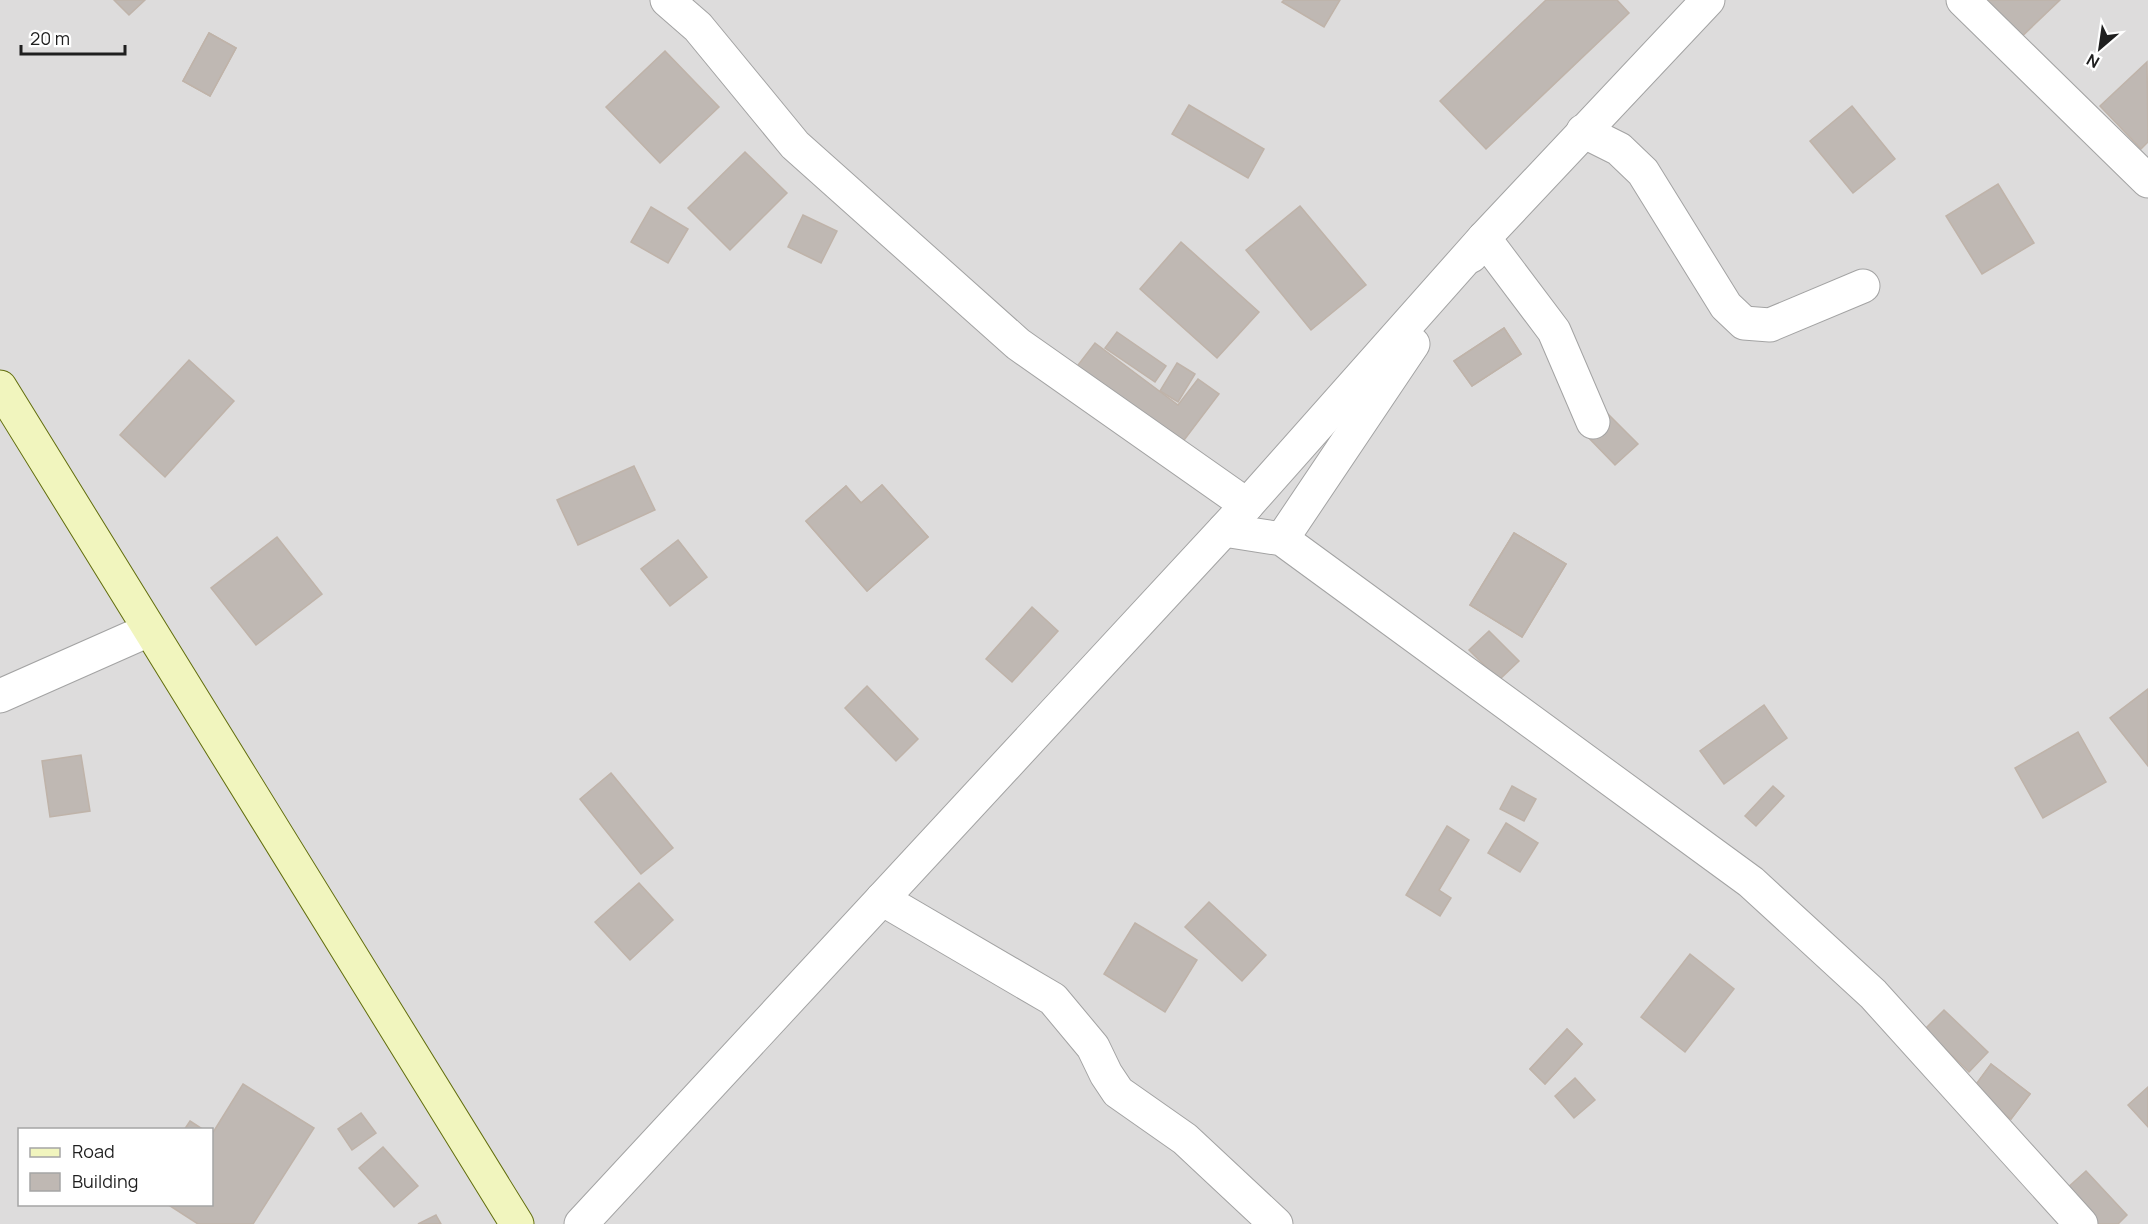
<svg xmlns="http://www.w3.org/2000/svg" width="2148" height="1224" font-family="Manrope,sans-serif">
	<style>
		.residential { fill: #dddcdc; fill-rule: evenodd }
		.building { fill: #bfb8b3; stroke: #bfb3a9; stroke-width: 1.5 }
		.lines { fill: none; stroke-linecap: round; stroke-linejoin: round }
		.street-casing { stroke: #a3a3a3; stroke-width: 35 }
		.secondary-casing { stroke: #626e0d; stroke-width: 35 }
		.street { stroke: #fff; stroke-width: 33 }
		.secondary { stroke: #f1f5be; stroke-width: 33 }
	</style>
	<rect width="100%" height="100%" fill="#efece6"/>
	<path class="residential" d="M0 0H2148V1224H0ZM20 1130H212V1204H20Z"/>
	<g class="building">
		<polygon points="114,0 145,0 129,15"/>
		<polygon points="1284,0 1340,0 1324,27 1282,2"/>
		<polygon points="1546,0 1617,0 1629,13 1486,149 1440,101"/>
		<polygon points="1970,0 2060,0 2014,44"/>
		<polygon points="209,33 236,48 210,96 183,81"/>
		<polygon points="209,33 236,48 210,96 183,81"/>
		<polygon points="665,51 719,107 660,163 606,107"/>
		<polygon points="2147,62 2148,142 2141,149 2100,106"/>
		<polygon points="1189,105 1264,149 1248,178 1172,134"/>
		<polygon points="1852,106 1895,159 1853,193 1810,141"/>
		<polygon points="745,152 787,193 730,250 688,208"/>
		<polygon points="1998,184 2034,243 1982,274 1946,216"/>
		<polygon points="1300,206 1366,285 1311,330 1246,250"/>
		<polygon points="651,207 688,229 668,263 631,242"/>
		<polygon points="803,215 837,231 821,263 788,247"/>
		<polygon points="1181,242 1259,312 1217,358 1140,289"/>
		<polygon points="1504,328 1521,354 1472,386 1454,361"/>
		<polygon points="1504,328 1521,354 1472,386 1454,361"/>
		<polygon points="1117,332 1166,366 1155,382 1105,348"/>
		<polygon points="1095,343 1178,405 1198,379 1219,394 1172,456 1068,378"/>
		<polygon points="189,360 234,401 165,477 120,435"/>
		<polygon points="1177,363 1195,374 1178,402 1160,391"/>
		<polygon points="1605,411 1638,444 1615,465 1583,432"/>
		<polygon points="634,466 655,510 578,545 557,500"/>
		<polygon points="882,485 928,537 867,591 806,521 846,486 861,503"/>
		<polygon points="882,485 928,537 867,591 806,521 846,486 861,503"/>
		<polygon points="1514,533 1566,564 1522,637 1470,605"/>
		<polygon points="1514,533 1566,564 1522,637 1470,605"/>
		<polygon points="277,537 322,594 256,645 211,588"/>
		<polygon points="678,540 707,577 670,606 641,569"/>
		<polygon points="1032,607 1058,631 1012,682 986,659"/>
		<polygon points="1489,631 1519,661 1499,680 1469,650"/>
		<polygon points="867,686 918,739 896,761 845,708"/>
		<polygon points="2148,689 2148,766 2110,718"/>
		<polygon points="1764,705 1787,738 1724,784 1700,751"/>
		<polygon points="2078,732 2106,782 2043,818 2015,768"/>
		<polygon points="81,755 90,811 50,817 42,761"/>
		<polygon points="611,773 673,848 641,874 580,799"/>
		<polygon points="1512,786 1536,799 1524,821 1500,809"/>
		<polygon points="1773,786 1784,796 1756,826 1745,816"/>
		<polygon points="1506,823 1538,843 1520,872 1488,853"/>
		<polygon points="1447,826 1469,840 1439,890 1451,898 1440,916 1406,895"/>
		<polygon points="639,883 673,920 630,960 595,922"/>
		<polygon points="1209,902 1266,955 1242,981 1185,927"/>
		<polygon points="1135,923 1197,960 1165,1012 1104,974"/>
		<polygon points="1690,954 1734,989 1685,1052 1641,1017"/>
		<polygon points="1944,1010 1988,1052 1969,1072 1925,1029"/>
		<polygon points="1567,1029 1582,1044 1545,1084 1530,1069"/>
		<polygon points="1567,1029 1582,1044 1545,1084 1530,1069"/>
		<polygon points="1991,1064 2030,1094 2011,1119 1972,1090"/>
		<polygon points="1991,1064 2030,1094 2011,1119 1972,1090"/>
		<polygon points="1575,1078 1595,1100 1574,1118 1555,1096"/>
		<polygon points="243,1084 314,1128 253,1224 198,1224 167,1204 212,1204 212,1134"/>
		<polygon points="2148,1087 2148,1127 2128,1105"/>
		<polygon points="361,1113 376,1133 352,1150 338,1129"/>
		<polygon points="190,1121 204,1130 184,1130"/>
		<polygon points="383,1147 418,1186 394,1207 359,1168"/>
		<polygon points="2086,1171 2127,1215 2118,1224 2098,1224 2065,1190"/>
		<polygon points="436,1215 441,1224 418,1224"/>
	</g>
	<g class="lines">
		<g class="street-casing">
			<g id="street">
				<polyline points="667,0 698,27 795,145 1018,344 1247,505"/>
				<polyline points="1963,0 2148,181"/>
				<polyline points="1583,131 1619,149 1643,172 1726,306 1744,323 1770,325 1863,286"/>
				<polyline points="1471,256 1484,238 1554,331 1593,422"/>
				<polyline points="1224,530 1282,539 1751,882 1873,994 2081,1224"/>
				<polyline points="1282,539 1413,344"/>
				<polyline points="0,696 149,630"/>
				<polyline points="882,899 1053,999 1093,1047 1106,1074 1118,1092 1185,1139 1276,1224"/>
				<polyline points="581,1224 1247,505 1484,238 1708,0"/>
			</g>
		</g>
		<g class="secondary-casing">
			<polyline id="secondary" points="0,387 517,1224"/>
		</g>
		<use href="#street" class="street"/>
		<use href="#secondary" class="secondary"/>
	</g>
	<rect x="18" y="1128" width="195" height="78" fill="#ffffff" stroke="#a5a5a5" stroke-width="1.5"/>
	<rect x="30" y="1148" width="30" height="9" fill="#f1f5be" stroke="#a5a5a5" stroke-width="1.5"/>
	<text x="72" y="1158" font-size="18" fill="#1f1f1f">Road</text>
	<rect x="30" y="1173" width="30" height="18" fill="#bfb8b3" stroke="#a5a5a5" stroke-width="1.5"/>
	<text x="72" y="1188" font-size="18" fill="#1f1f1f">Building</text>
	<g transform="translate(2100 48) rotate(209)" stroke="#ffffff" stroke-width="4.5" paint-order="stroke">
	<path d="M0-4.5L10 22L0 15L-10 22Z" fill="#1f1f1f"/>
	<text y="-9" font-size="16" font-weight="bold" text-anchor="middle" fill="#1f1f1f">N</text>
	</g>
	<path d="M21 45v9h104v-9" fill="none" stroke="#1f1f1f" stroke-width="3"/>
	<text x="30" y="45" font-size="18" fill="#1f1f1f" stroke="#ffffff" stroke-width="4.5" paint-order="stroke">20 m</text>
</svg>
